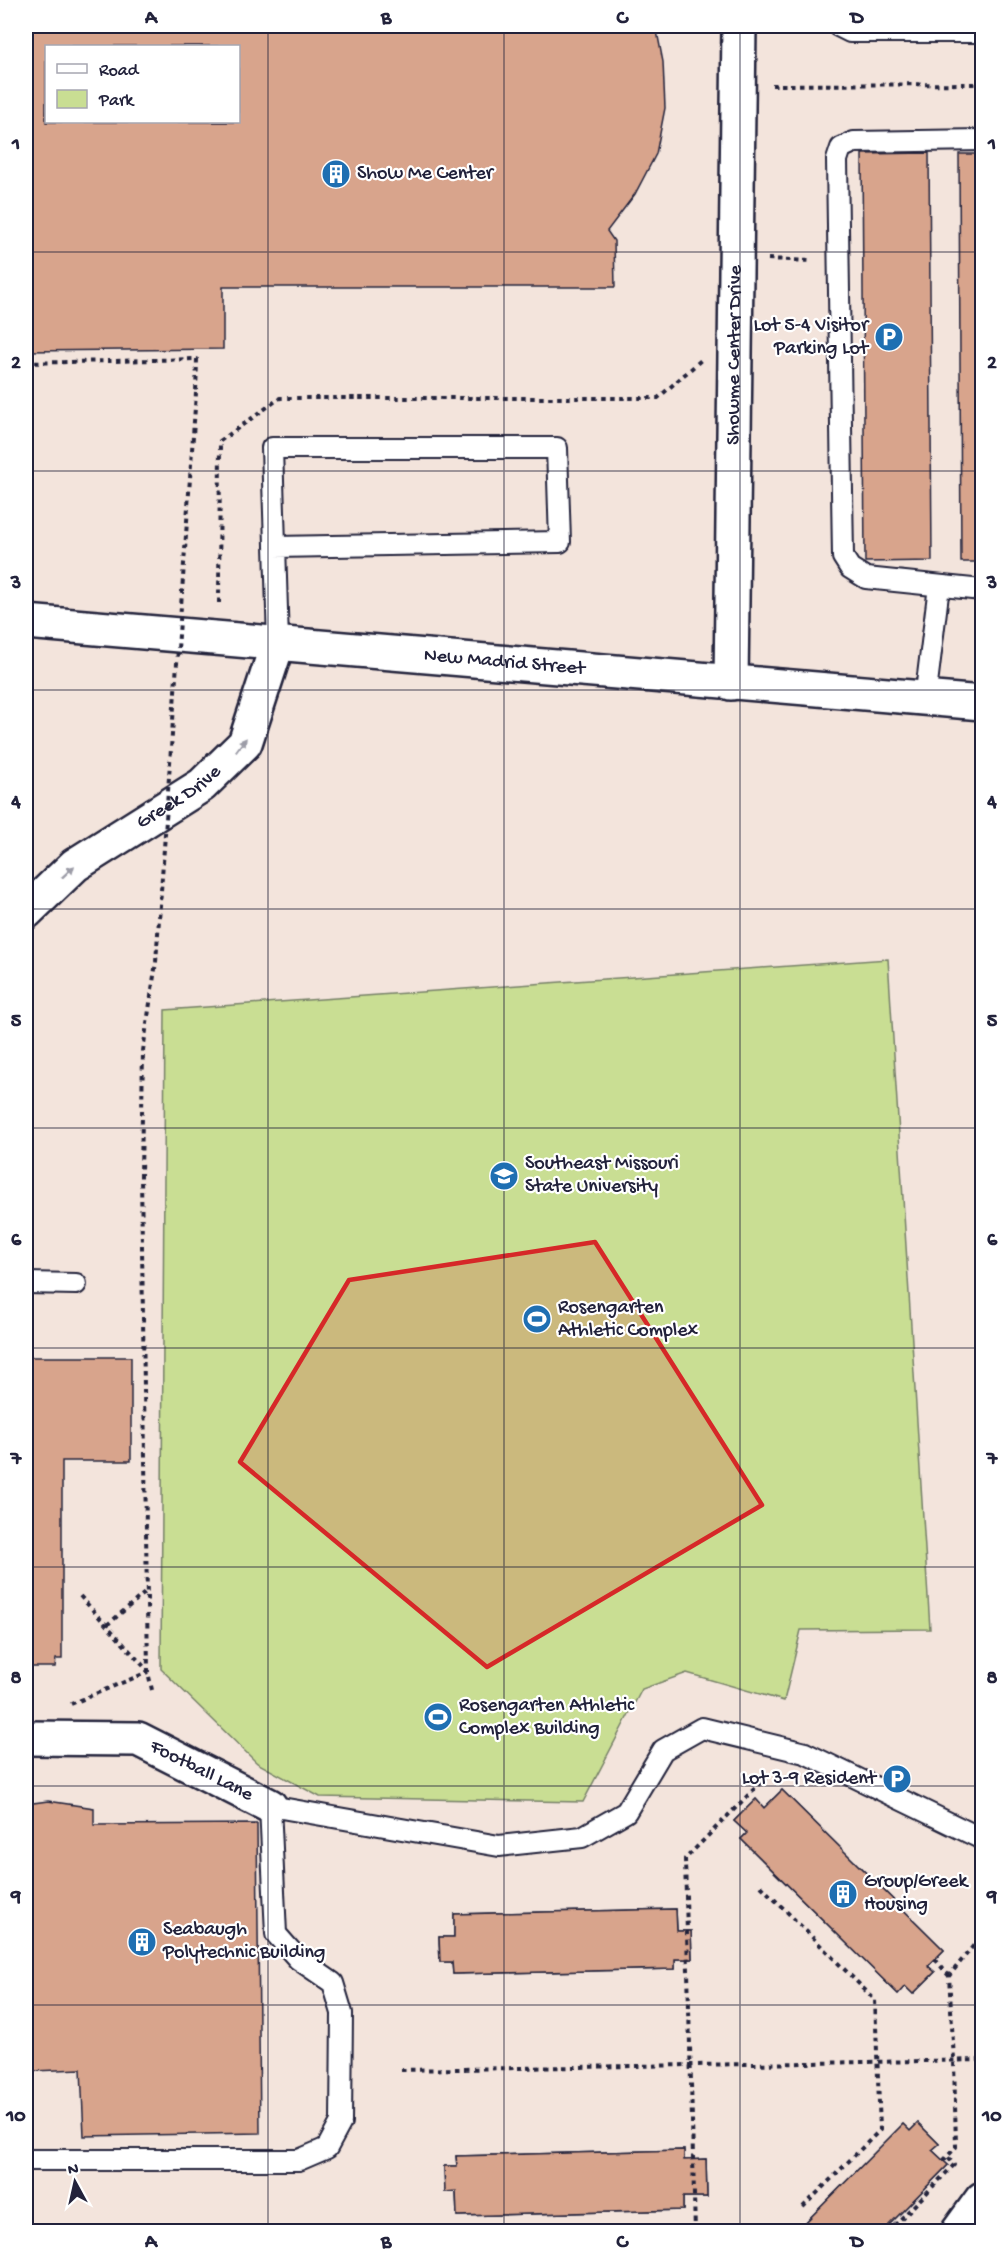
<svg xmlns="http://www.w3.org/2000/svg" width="1008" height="2257" font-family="'Gochi Hand',sans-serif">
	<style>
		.built { fill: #f3e4dc; fill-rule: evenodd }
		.green { fill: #c9de93; stroke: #768067; stroke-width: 1.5 }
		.building { fill: #d8a48c; stroke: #22223b; stroke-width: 1.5; fill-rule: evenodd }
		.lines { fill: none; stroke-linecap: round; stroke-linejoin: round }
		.service-casing { stroke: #22223b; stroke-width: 24 }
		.minor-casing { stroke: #22223b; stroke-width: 38 }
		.tertiary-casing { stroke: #22223b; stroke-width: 38 }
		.path { stroke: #22223b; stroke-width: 4; stroke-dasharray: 4.5 4.5; stroke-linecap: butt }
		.service { stroke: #fff; stroke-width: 20 }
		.minor { stroke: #fff; stroke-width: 33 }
		.tertiary { stroke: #fff; stroke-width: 33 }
		.path-bridge { stroke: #22223b; stroke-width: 4; stroke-dasharray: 4.5 4.5; stroke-linecap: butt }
		.oneway { fill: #9c9ca7 }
		.marked { fill: #d62828; fill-opacity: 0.2; stroke: #d62828; stroke-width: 4.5; stroke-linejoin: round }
		.grid { fill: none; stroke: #22223b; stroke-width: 1.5; stroke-opacity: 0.55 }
		.labels { text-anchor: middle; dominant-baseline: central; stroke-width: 4.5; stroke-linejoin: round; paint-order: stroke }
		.poi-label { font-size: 20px; fill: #22223b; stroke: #fff; text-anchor: start }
		.street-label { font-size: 20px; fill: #22223b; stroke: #fff }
		.neatline { fill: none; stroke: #22223b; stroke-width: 2 }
		.grid-label { font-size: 20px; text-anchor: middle; font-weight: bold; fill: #22223b }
	</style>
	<rect width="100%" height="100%" fill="#fff"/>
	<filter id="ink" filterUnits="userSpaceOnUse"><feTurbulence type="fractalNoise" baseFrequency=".0167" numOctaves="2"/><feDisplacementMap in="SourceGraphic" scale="12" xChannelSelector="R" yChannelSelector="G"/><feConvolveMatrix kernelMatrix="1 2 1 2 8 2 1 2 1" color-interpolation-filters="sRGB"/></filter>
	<g filter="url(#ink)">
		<path class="built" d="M26 26H982V2231H26ZM46 46H238V122H46Z"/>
		<polygon class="green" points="888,959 930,1629 801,1630 784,1701 687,1673 642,1689 583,1802 320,1797 257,1763 161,1669 165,1010"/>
		<g class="building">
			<path d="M26 26H656L663 62 665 108 656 154 635 194 607 231 614 241 615 287H223V349L26 351ZM46 46H238V122H46Z"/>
			<polygon points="929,153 932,561 865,562 862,154"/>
			<polygon points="959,154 982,154 982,562 961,562"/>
			<polygon points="26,1357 131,1357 131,1461 62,1461 62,1659 56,1659 55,1667 26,1667"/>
			<polygon points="782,1790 944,1950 928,1966 935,1972 913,1994 905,1986 898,1994 741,1839 747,1833 734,1821 756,1799 764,1808"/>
			<polygon points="782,1790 944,1950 928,1966 935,1972 913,1994 905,1986 898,1994 741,1839 747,1833 734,1821 756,1799 764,1808"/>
			<polygon points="48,1801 94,1808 94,1825 257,1824 260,2133 84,2136 81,2069 33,2071 32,2059 26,2059 26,1804"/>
			<polygon points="676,1909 677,1931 691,1931 692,1959 675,1959 675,1969 453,1974 452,1962 440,1962 439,1937 454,1937 454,1914"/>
			<polygon points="676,1909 677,1931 691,1931 692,1959 675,1959 675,1969 453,1974 452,1962 440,1962 439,1937 454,1937 454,1914"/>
			<polygon points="918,2123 939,2144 932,2150 948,2165 882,2232 796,2232 903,2124 910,2131"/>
			<polygon points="918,2123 939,2144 932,2150 948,2165 882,2232 796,2232 903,2124 910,2131"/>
			<polygon points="684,2150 684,2160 706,2159 707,2197 683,2197 683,2210 457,2216 456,2191 445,2192 444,2166 457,2166 456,2156"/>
			<polygon points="684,2150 684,2160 706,2159 707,2197 683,2197 683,2210 457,2216 456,2191 445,2192 444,2166 457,2166 456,2156"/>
		</g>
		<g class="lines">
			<g class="service-casing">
				<g id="service">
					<polyline points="838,26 850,32 982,32"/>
					<polyline points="982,140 854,142 841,148 837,160 843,557 850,568 866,578 982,590"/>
					<polyline points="275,547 560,542 557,448 272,448 278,642"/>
					<polyline points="925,700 939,586"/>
					<polyline points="26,1283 76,1284"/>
					<polyline points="26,2160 299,2160 327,2148 341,2122 342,2013 333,1983 298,1959 276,1934 270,1806 499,1846 582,1837 626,1812 663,1750 702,1728 805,1753 982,1839"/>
				</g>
			</g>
			<g class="minor-casing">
				<g id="minor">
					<path id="s1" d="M731 683 739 26"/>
					<path id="s2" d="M26 912 75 865 202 785 245 743 278 642"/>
					<path id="s3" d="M26 1738 138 1739 270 1806"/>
					<polyline points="958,2232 982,2199"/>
				</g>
			</g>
			<g class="tertiary-casing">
				<g id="tertiary">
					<path id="s4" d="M26 622 982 703"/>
				</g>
			</g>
			<g class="path">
				<polyline points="772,85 982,84"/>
				<polyline points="768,259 812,261"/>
				<polyline points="26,363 197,359 196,393"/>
				<polyline points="219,603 220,441 280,398 658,398 701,360"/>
				<polyline points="80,1596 148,1671"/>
				<polyline points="107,1625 147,1591"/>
				<polyline points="152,1690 148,1672 141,1176 143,1051 156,962"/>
				<polyline points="71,1704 148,1672"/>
				<polyline points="761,1886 875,2000 880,2130 803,2207"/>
				<polyline points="935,1959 949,1976"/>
				<polyline points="401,2070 982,2060"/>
				<polyline points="943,2161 956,2147 954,2060 949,1976 982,1935"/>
				<polyline points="695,2232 685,1859 770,1773"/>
				<polyline points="888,2232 954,2165 947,2156"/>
			</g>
			<use href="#service" class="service"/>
			<use href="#minor" class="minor"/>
			<use href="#tertiary" class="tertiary"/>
			<polyline class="path-bridge" points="156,962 196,393"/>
		</g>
		<defs><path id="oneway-solid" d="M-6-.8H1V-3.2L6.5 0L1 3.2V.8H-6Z" transform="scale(1.5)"/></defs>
		<g class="oneway">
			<use href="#oneway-solid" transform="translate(241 745) rotate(-53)"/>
			<use href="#oneway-solid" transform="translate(68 872) rotate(-43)"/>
		</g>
	</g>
	<path class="marked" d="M595 1242 762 1505 487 1667 240 1462 349 1280Z"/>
	<path class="grid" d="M268 26V2232M504 26V2232M740 26V2232M26 252H982M26 471H982M26 690H982M26 909H982M26 1128H982M26 1348H982M26 1567H982M26 1786H982M26 2005H982"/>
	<defs>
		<g id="building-disc" transform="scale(1.5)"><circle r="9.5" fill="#1f6fb2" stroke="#fff"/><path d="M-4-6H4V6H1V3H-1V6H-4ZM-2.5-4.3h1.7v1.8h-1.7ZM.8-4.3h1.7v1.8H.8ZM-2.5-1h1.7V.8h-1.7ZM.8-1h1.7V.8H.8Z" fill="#fff"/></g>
		<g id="parking-disc" transform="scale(1.5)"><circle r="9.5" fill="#1f6fb2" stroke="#fff"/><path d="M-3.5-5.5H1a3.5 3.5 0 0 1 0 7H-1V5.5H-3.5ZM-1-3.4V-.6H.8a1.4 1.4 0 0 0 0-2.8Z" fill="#fff"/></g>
		<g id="university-disc" transform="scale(1.5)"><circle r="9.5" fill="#1f6fb2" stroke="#fff"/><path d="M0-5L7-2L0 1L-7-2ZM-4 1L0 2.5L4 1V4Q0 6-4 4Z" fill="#fff"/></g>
		<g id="stadium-disc" transform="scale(1.5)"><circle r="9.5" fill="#1f6fb2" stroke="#fff"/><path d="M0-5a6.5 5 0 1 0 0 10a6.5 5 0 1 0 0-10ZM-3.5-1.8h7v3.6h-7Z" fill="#fff"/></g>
	</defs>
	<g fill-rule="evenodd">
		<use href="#building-disc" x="336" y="174"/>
		<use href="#parking-disc" x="889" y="337"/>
		<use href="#university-disc" x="504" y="1176"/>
		<use href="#stadium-disc" x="537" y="1319"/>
		<use href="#stadium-disc" x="438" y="1717"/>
		<use href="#parking-disc" x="897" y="1779"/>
		<use href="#building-disc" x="843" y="1894"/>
		<use href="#building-disc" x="142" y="1942"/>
	</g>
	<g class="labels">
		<g class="poi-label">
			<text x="357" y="174">Show Me Center</text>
			<text x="868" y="326" text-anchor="end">Lot 5-4 Visitor<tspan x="868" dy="23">Parking Lot</tspan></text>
			<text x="525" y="1164">Southeast Missouri<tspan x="525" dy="23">State University</tspan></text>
			<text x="558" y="1308">Rosengarten<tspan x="558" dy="23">Athletic Complex</tspan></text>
			<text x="459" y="1706">Rosengarten Athletic<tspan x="459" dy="23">Complex Building</tspan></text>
			<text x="876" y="1779" text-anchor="end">Lot 3-9 Resident</text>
			<text x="864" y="1882">Group/Greek<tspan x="864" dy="23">Housing</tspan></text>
			<text x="163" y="1930">Seabaugh<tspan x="163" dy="23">Polytechnic Building</tspan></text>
		</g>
		<g class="street-label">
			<text stroke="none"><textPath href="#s1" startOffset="328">Showme Center Drive</textPath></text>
			<text stroke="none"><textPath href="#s4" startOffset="480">New Madrid Street</textPath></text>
			<text stroke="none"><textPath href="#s2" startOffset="192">Greek Drive</textPath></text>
			<text stroke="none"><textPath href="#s3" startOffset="183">Football Lane</textPath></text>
		</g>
	</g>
	<rect width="1008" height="2257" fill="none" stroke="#fff" stroke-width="66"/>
	<rect x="45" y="45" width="195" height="78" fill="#ffffff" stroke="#a7a7b1" stroke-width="1.5"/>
	<rect x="57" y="64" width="30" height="9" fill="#ffffff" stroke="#a7a7b1" stroke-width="1.5"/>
	<text x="99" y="75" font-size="18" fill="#22223b">Road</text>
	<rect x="57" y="90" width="30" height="18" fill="#c9de93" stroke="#a7a7b1" stroke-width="1.5"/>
	<text x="99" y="105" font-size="18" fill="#22223b">Park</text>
	<g transform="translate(75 2182) rotate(352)" stroke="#ffffff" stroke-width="4.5" paint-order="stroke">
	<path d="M0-4.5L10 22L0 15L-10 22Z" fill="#22223b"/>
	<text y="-9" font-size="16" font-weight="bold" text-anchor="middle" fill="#22223b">N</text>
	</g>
	<rect x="33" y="33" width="942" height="2191" class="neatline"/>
	<g class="grid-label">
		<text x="151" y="23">A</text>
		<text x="386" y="23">B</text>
		<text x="622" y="23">C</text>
		<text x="857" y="23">D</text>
		<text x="16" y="149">1</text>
		<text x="992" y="149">1</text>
		<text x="16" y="368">2</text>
		<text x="992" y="368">2</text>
		<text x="16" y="588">3</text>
		<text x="992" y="588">3</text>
		<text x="16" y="807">4</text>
		<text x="992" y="807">4</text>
		<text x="16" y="1026">5</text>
		<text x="992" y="1026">5</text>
		<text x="16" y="1245">6</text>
		<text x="992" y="1245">6</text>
		<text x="16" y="1464">7</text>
		<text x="992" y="1464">7</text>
		<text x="16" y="1683">8</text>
		<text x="992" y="1683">8</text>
		<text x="16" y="1902">9</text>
		<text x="992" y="1902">9</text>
		<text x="16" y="2121">10</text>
		<text x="992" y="2121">10</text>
		<text x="151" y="2247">A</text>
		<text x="386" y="2247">B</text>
		<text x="622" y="2247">C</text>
		<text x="857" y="2247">D</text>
	</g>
</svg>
